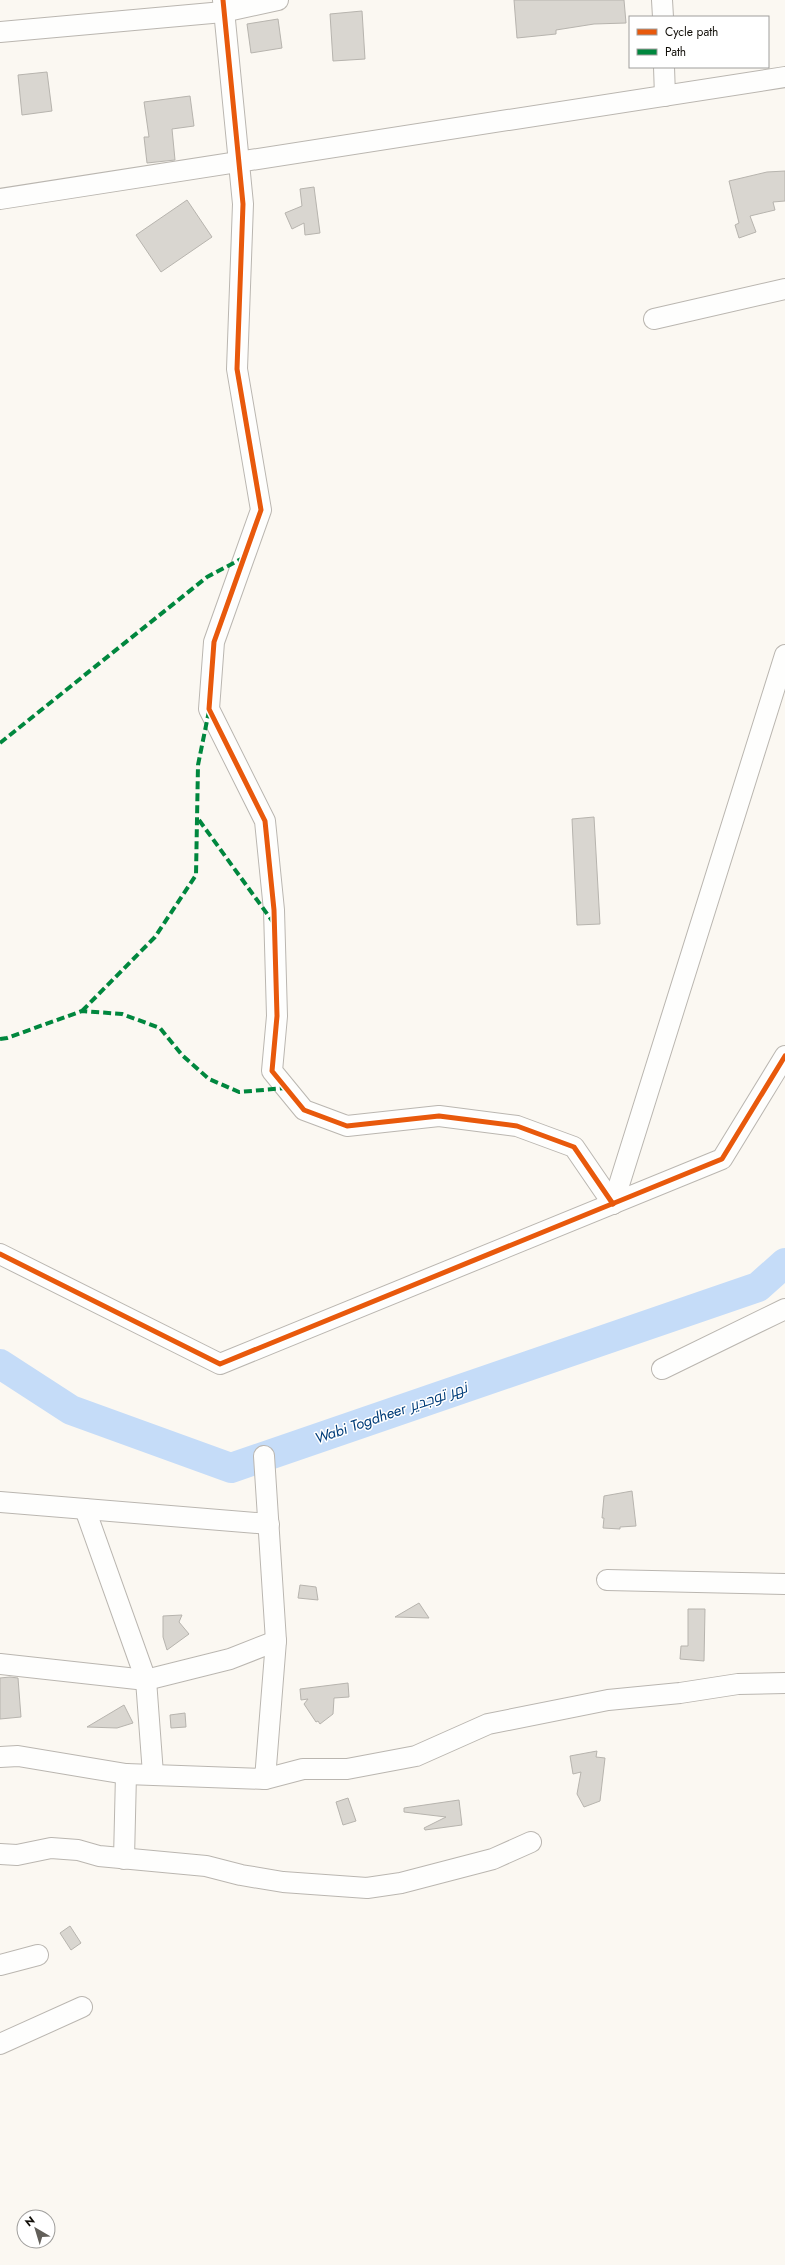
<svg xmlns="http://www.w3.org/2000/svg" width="785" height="2265" font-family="Jost,Cairo,sans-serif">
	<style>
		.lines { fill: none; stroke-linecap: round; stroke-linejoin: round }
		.river { stroke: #c5dcf8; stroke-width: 30 }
		.building { fill: #d9d6d0; stroke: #b7b4ae }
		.minor-casing { stroke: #bab6b0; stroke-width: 22 }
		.minor { stroke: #fefefd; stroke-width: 20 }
		.quiet { stroke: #00873e; stroke-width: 4; stroke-dasharray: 8 4; stroke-linecap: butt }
		.cycleway-casing { stroke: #fff; stroke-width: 8 }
		.cycleway { stroke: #e8590c; stroke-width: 5 }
		.labels { text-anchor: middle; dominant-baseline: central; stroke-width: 3; stroke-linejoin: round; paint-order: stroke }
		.water-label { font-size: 15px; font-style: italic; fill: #003d79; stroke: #fff }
	</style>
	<rect width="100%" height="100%" fill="#fbf8f2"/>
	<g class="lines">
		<polyline class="river" points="0,1364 71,1410 231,1468 758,1287 785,1263"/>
	</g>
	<g class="building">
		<polygon points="514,0 624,0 626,23 594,24 556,30 556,34 517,38"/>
		<polygon points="362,11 365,59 333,61 330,14"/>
		<polygon points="278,19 282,48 251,53 247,24"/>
		<polygon points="47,72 52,111 22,115 18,75"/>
		<polygon points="190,96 194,126 172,129 175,160 147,163 144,137 149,137 144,102"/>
		<polygon points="785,171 785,201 773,202 775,210 750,216 756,232 739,238 735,225 739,223 729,181 767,172"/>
		<polygon points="314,187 320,233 305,235 304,223 292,229 285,213 302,206 300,189"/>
		<polygon points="187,200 212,237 161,272 136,235"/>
		<polygon points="594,817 600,924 577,925 572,819"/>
		<polygon points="632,1491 636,1526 620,1527 620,1529 603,1528 604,1518 602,1518 604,1496"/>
		<polygon points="300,1585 316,1587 318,1600 298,1598"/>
		<polygon points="419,1603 429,1618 395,1617"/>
		<polygon points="688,1609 705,1609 704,1661 680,1659 681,1646 688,1646"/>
		<polygon points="182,1615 179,1622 189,1634 167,1650 163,1637 163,1616"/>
		<polygon points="10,1677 18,1678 21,1717 0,1719 0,1678"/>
		<polygon points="348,1683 349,1697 334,1698 333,1714 320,1724 318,1721 316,1722 304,1704 308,1699 301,1700 300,1689"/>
		<polygon points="124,1705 133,1723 117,1728 87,1727"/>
		<polygon points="185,1713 186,1727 171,1728 170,1715"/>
		<polygon points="597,1751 596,1757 605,1758 600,1801 584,1807 577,1794 581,1772 573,1774 570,1756"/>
		<polygon points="348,1798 356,1821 343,1825 336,1802"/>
		<polygon points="459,1800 462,1825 425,1830 424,1828 446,1817 404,1812 404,1808"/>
		<polygon points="70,1926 81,1943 71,1950 60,1933"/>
	</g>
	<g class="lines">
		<g class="minor-casing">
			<g id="minor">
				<polyline points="223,0 243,204 237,369 261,510 214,642 209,709 265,821 274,910 277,1016 272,1071 304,1110 347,1126 439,1116 517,1126 574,1147 613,1204"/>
				<polyline points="662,0 663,17"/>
				<polyline points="0,32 223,12 278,0"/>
				<polyline points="664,67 665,96"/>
				<polyline points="0,199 785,77"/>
				<polyline points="654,319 785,289"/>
				<polyline points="613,1204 785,655"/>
				<polyline points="0,1254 220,1364 722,1159 785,1056"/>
				<polyline points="662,1369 785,1309"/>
				<polyline points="264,1456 276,1641 265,1779"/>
				<polyline points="0,1502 269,1524"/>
				<polyline points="85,1509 146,1680 153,1774"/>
				<polyline points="607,1580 785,1584"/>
				<polyline points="0,1664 146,1680 230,1659 276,1641"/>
				<polyline points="0,1757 18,1756 126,1774 265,1779 303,1769 347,1769 416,1756 488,1724 608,1700 680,1693 738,1684 785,1683"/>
				<polyline points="0,1854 17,1855 51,1848 78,1850 99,1856 206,1866 241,1875 283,1882 367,1888 401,1883 493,1859 531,1842"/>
				<polyline points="124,1859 126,1774"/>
				<polyline points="0,1965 38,1955"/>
				<polyline points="0,2044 82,2007"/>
			</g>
		</g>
		<use href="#minor" class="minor"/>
		<g class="quiet">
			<polyline points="0,743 207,577 243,558"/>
			<polyline points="199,820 273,922"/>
			<polyline points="82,1011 155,937 196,875 198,765 209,711"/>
			<polyline points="0,1039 7,1038 82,1011 122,1014 160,1028 182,1055 209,1079 239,1092 286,1088"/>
		</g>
		<g class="cycleway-casing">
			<g id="cycleway">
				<polyline points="223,0 243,204 237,369 261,510 214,642 209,709 265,821 274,910 277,1016 272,1071 304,1110 347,1126 439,1116 517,1126 574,1147 613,1204"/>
				<polyline points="0,1254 220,1364 722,1159 785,1056"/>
			</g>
		</g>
		<use href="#cycleway" class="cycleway"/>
	</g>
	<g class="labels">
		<g class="water-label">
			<text transform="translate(391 1413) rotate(-19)">Wabi Togdheer نهر توجدير</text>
		</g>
	</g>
	<rect x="629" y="16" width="140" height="52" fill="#ffffff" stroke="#9f9e9c"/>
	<rect x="637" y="29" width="20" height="6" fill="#e8590c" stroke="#9f9e9c"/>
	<text x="665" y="36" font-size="12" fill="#100d07">Cycle path</text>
	<rect x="637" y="49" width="20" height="6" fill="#00873e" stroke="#9f9e9c"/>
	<text x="665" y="56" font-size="12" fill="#100d07">Path</text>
	<g transform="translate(36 2229) rotate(322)"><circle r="19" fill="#ffffff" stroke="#9f9e9c"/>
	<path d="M0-3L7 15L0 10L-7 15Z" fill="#625f59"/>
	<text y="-6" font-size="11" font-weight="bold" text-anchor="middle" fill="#100d07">N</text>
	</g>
</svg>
